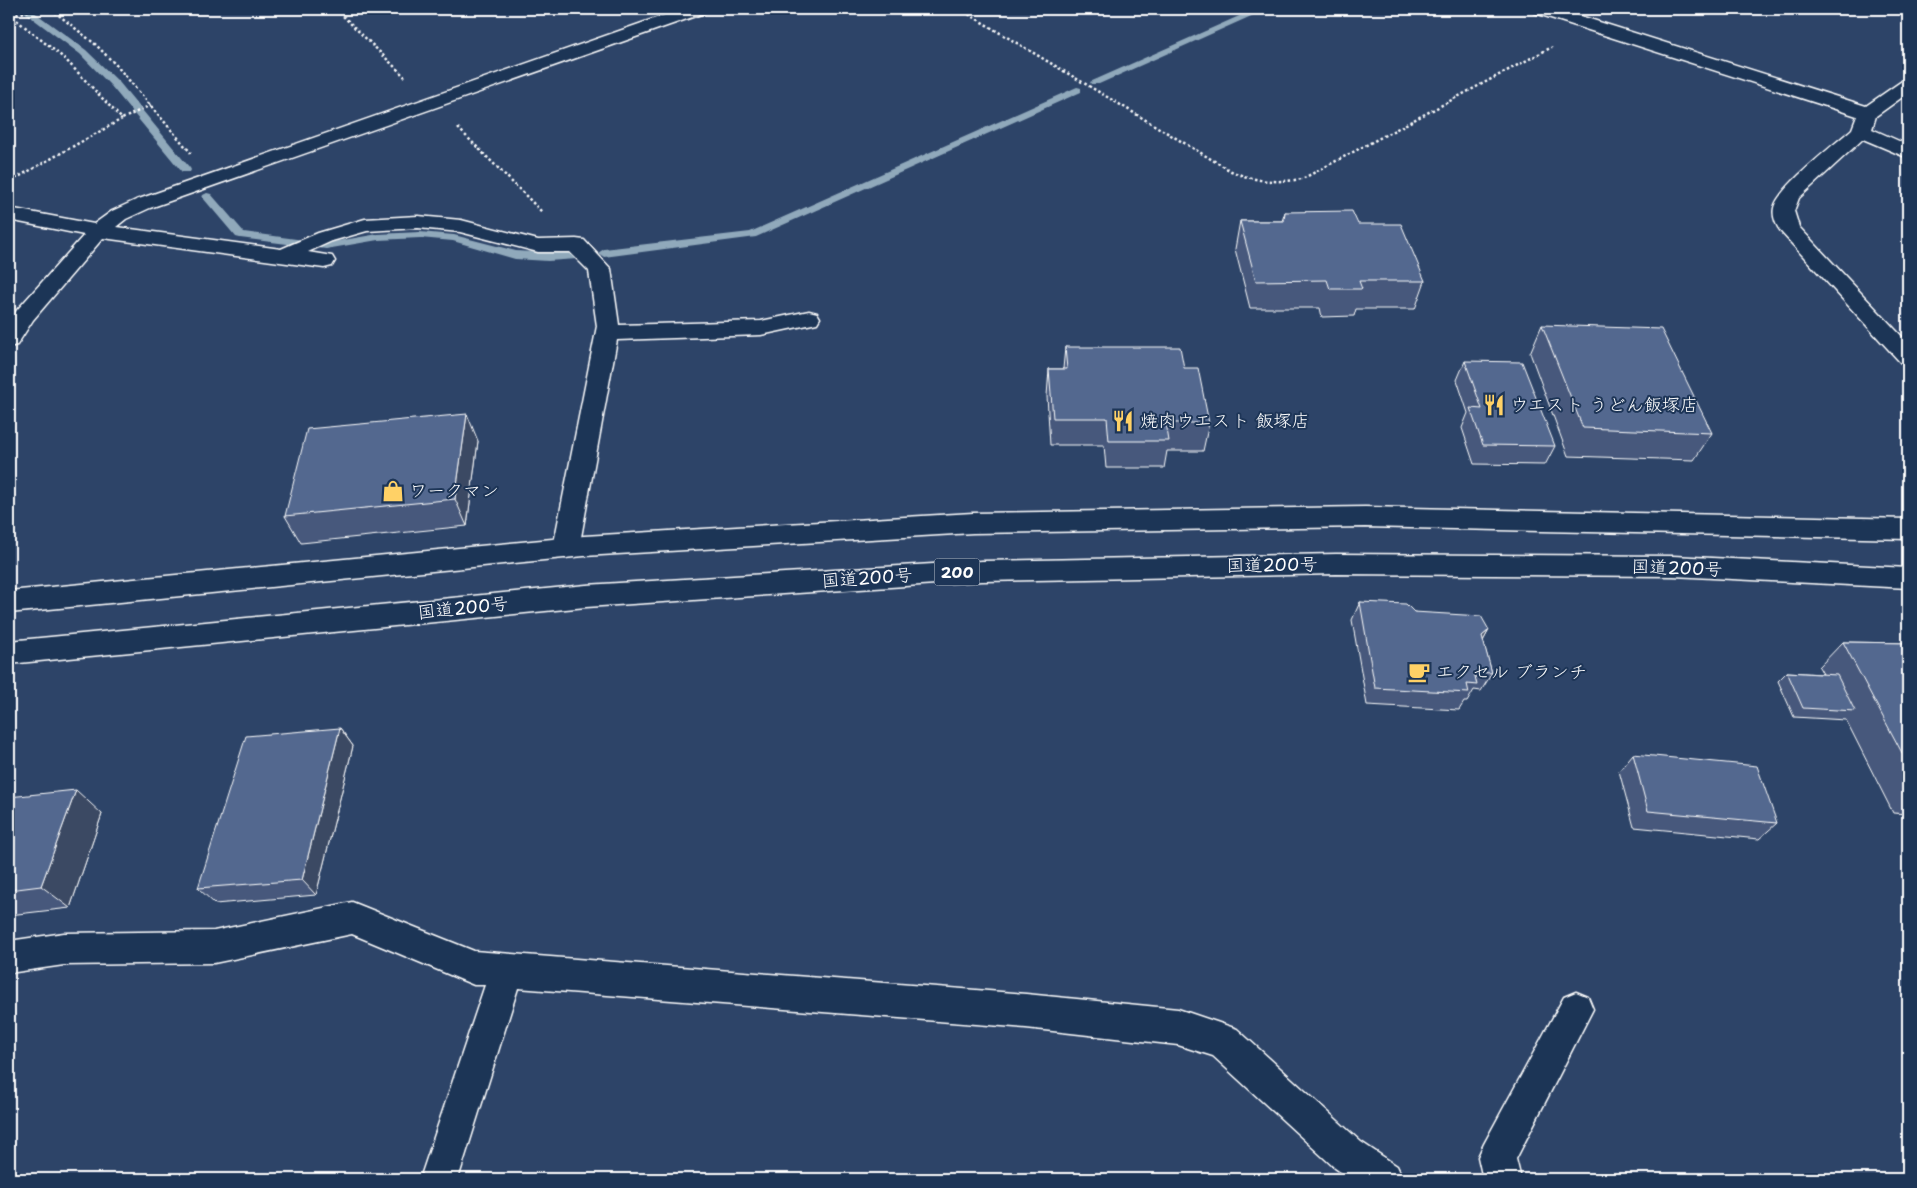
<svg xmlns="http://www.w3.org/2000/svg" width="1917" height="1188" font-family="'Shantell Sans','Klee One',sans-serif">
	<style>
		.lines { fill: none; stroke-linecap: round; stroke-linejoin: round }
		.stream { fill: #90a9bb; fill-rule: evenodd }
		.street-casing { stroke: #fff; stroke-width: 3 }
		.highway-casing { stroke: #fff; stroke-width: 3 }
		.path { stroke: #fff; stroke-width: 2.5; stroke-dasharray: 2.5 2.5; stroke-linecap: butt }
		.street { fill: #1d3557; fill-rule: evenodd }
		.highway { fill: #1d3557; fill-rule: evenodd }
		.wall { fill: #47597b; stroke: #fff }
		.shaded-wall { fill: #3a4964; stroke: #fff }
		.building { fill: #53688f; stroke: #fff }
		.labels { text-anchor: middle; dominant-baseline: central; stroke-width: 4; stroke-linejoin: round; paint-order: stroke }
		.shield { fill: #1d3557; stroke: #bbc2cd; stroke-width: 1 }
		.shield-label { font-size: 16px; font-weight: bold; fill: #fff }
		.poi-label { font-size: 18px; fill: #fff; stroke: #1d3557; text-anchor: start }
		.street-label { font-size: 18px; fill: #fff; stroke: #1d3557 }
	</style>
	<rect width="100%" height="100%" fill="#2d4468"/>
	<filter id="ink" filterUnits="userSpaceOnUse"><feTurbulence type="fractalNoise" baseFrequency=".02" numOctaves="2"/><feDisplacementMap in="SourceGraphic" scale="10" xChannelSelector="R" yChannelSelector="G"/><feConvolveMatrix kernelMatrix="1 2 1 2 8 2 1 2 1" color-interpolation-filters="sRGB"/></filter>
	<g filter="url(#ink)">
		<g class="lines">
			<g class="stream">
				<polygon points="20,9 30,9 86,50 119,82 190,168 191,170 190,172 182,172 111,86 80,54"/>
				<polygon points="1255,9 1267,9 1099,84 1091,84 1090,82"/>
				<polygon points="1077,87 1081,88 1081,92 756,237 604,257 598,253 604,249 750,232"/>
				<polygon points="207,193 211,194 244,232 326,243 378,234 420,232 454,235 516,251 548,253 577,251 583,255 577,259 548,261 515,259 453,241 420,238 378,240 326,249 240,238 236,237 203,198 201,196"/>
			</g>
			<g class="street-casing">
				<g id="street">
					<polygon points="682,9 707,9 704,13 150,208 126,219 116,227 281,249 318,233 365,219 418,216 461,220 538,240 576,239 584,240 611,269 619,325 761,321 809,311 817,313 820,318 817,323 761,335 617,340 579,548 575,555 566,558 557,555 553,548 597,326 589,271 570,252 538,252 460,232 418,228 367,231 332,241 308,252 332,256 335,261 332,266 324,268 103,238 33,320 17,345 9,347 9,323 17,310 84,235 9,220 9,208 94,224 112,211 136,200"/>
					<path d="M1532 9H1558L1866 106 1902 81 1908 80V93L1876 116 1872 129 1908 145V158L1863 139 1799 198 1794 211 1799 227 1908 343V365L1900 362 1782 233C1777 227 1772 217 1774 208 1778 188 1835 144 1852 129L1857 116 1535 13Z"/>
					<polygon points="352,902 474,951 1026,994 1178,1009 1237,1029 1361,1142 1397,1166 1403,1179 1351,1179 1335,1168 1213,1056 1178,1045 1026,1028 518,988 458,1179 420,1179 485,985 474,985 352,934 214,963 64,965 9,973 9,941 64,933 214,931"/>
					<polygon points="1576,992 1588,997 1593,1009 1516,1159 1521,1179 1483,1179 1478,1157 1484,1144 1564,997"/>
				</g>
			</g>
			<g class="highway-casing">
				<g id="highway">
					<polygon points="1365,507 1908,519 1908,539 1365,527 973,533 584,556 9,613 9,591 584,536 973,513"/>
					<polygon points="1336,554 1673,556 1908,568 1908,588 1673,576 1336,574 982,581 586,607 9,664 9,641 586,585 982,561"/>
				</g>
			</g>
			<g class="path">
				<polyline points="51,9 95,44 116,65 191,153"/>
				<polyline points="336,9 405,77"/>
				<path d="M960 9 1231 171C1256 182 1276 183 1302 179L1552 47"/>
				<polyline points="9,14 65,59 122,119 151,105"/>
				<polyline points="12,16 35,9"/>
				<polyline points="458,128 542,212"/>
				<polyline points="11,181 122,119"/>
			</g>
			<use href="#street" class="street"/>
			<use href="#highway" class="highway"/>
		</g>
		<g class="wall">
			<polygon points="1285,212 1358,224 1425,281 1415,309 1356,309 1354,316 1322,317 1320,308 1250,308 1235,249 1240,221 1282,221"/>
			<polygon points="1542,325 1712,433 1694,460 1568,456 1530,353"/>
			<polygon points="1065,347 1184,368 1209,423 1203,451 1167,451 1164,468 1106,468 1104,445 1050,445 1047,396 1049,369 1063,369"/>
			<polygon points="1465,361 1555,446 1545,465 1474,464 1462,428 1468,413 1457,380"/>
			<polygon points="478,441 467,526 301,543 285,516"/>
			<polygon points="1360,602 1414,612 1489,630 1483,641 1492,673 1481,691 1474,690 1467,702 1464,702 1459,710 1367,705 1352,620"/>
			<polygon points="1843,642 1908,643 1908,814 1893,813 1846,720 1794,717 1778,681 1787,672 1823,674 1819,667"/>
			<polygon points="340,728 353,746 316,895 215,904 198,888"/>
			<polygon points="1633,754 1777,823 1759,839 1634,827 1619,771"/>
			<polygon points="9,797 102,814 70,908 9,915"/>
		</g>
		<g class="shaded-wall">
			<polygon points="467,414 478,441 467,526 455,499"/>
			<polygon points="1489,630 1479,648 1482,636"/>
			<polygon points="340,728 353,746 316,895 302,880"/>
			<polygon points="76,790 102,814 70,908 41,886"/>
		</g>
		<g class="building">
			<polygon points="1352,211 1358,224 1401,224 1425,281 1359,281 1362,289 1330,289 1327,280 1256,281 1240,221 1284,221 1285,212"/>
			<polygon points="1542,325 1661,329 1712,433 1583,428"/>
			<polygon points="1065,347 1180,347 1184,368 1198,368 1209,423 1166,423 1169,441 1109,441 1107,418 1053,418 1049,369 1067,369"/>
			<polygon points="1465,361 1522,362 1555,446 1483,445 1470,408 1482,409"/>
			<polygon points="467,414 455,499 285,516 307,429"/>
			<polygon points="1360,602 1406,604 1414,612 1481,616 1489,630 1482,636 1492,673 1474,672 1477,685 1467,684 1469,693 1375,688"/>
			<polygon points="1843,642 1908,643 1908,764"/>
			<polygon points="1787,672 1837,675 1855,711 1803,708"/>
			<polygon points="340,728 302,880 198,888 246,736"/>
			<polygon points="1633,754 1757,766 1777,823 1648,811"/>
			<polygon points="76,790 41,886 9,890 9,797"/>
		</g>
	</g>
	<defs>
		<g id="restaurant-bare" transform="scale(1.725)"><path d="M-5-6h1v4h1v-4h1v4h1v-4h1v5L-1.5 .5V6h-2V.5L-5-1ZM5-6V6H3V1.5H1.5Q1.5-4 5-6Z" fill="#ffd166" stroke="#1d3557" stroke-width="2.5" paint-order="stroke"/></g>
		<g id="shop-bare" transform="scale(1.725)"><path d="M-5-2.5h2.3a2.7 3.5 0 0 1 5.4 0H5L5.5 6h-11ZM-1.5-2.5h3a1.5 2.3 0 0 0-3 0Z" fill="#ffd166" stroke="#1d3557" stroke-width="2.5" paint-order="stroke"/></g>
		<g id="cafe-bare" transform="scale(1.725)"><path d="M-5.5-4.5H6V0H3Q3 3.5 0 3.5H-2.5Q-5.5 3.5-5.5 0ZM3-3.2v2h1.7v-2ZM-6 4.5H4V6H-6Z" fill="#ffd166" stroke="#1d3557" stroke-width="2.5" paint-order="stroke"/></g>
	</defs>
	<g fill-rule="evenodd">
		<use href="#restaurant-bare" x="1494" y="405"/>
		<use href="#restaurant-bare" x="1123" y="421"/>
		<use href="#shop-bare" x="393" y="491"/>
		<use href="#cafe-bare" x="1419" y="672"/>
	</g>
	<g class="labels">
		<rect class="shield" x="934.5" y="558.5" width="45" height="27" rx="4"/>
		<g class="shield-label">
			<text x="957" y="572">200</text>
		</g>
		<g class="poi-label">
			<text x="1510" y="405">ウエスト うどん飯塚店</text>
			<text x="1140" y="421">焼肉ウエスト 飯塚店</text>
			<text x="409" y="491">ワークマン</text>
			<text x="1436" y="672">エクセル ブランチ</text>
		</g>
		<g class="street-label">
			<text transform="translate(1272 565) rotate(-1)">国道200号</text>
			<text transform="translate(1677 568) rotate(2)">国道200号</text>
			<text transform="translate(867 578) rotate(-4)">国道200号</text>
			<text transform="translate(463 608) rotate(-6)">国道200号</text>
		</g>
	</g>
	<rect width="1917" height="1188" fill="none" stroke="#1d3557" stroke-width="30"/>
	<rect x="15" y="15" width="1887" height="1158" fill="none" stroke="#fff" stroke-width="2" filter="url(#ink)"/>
</svg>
